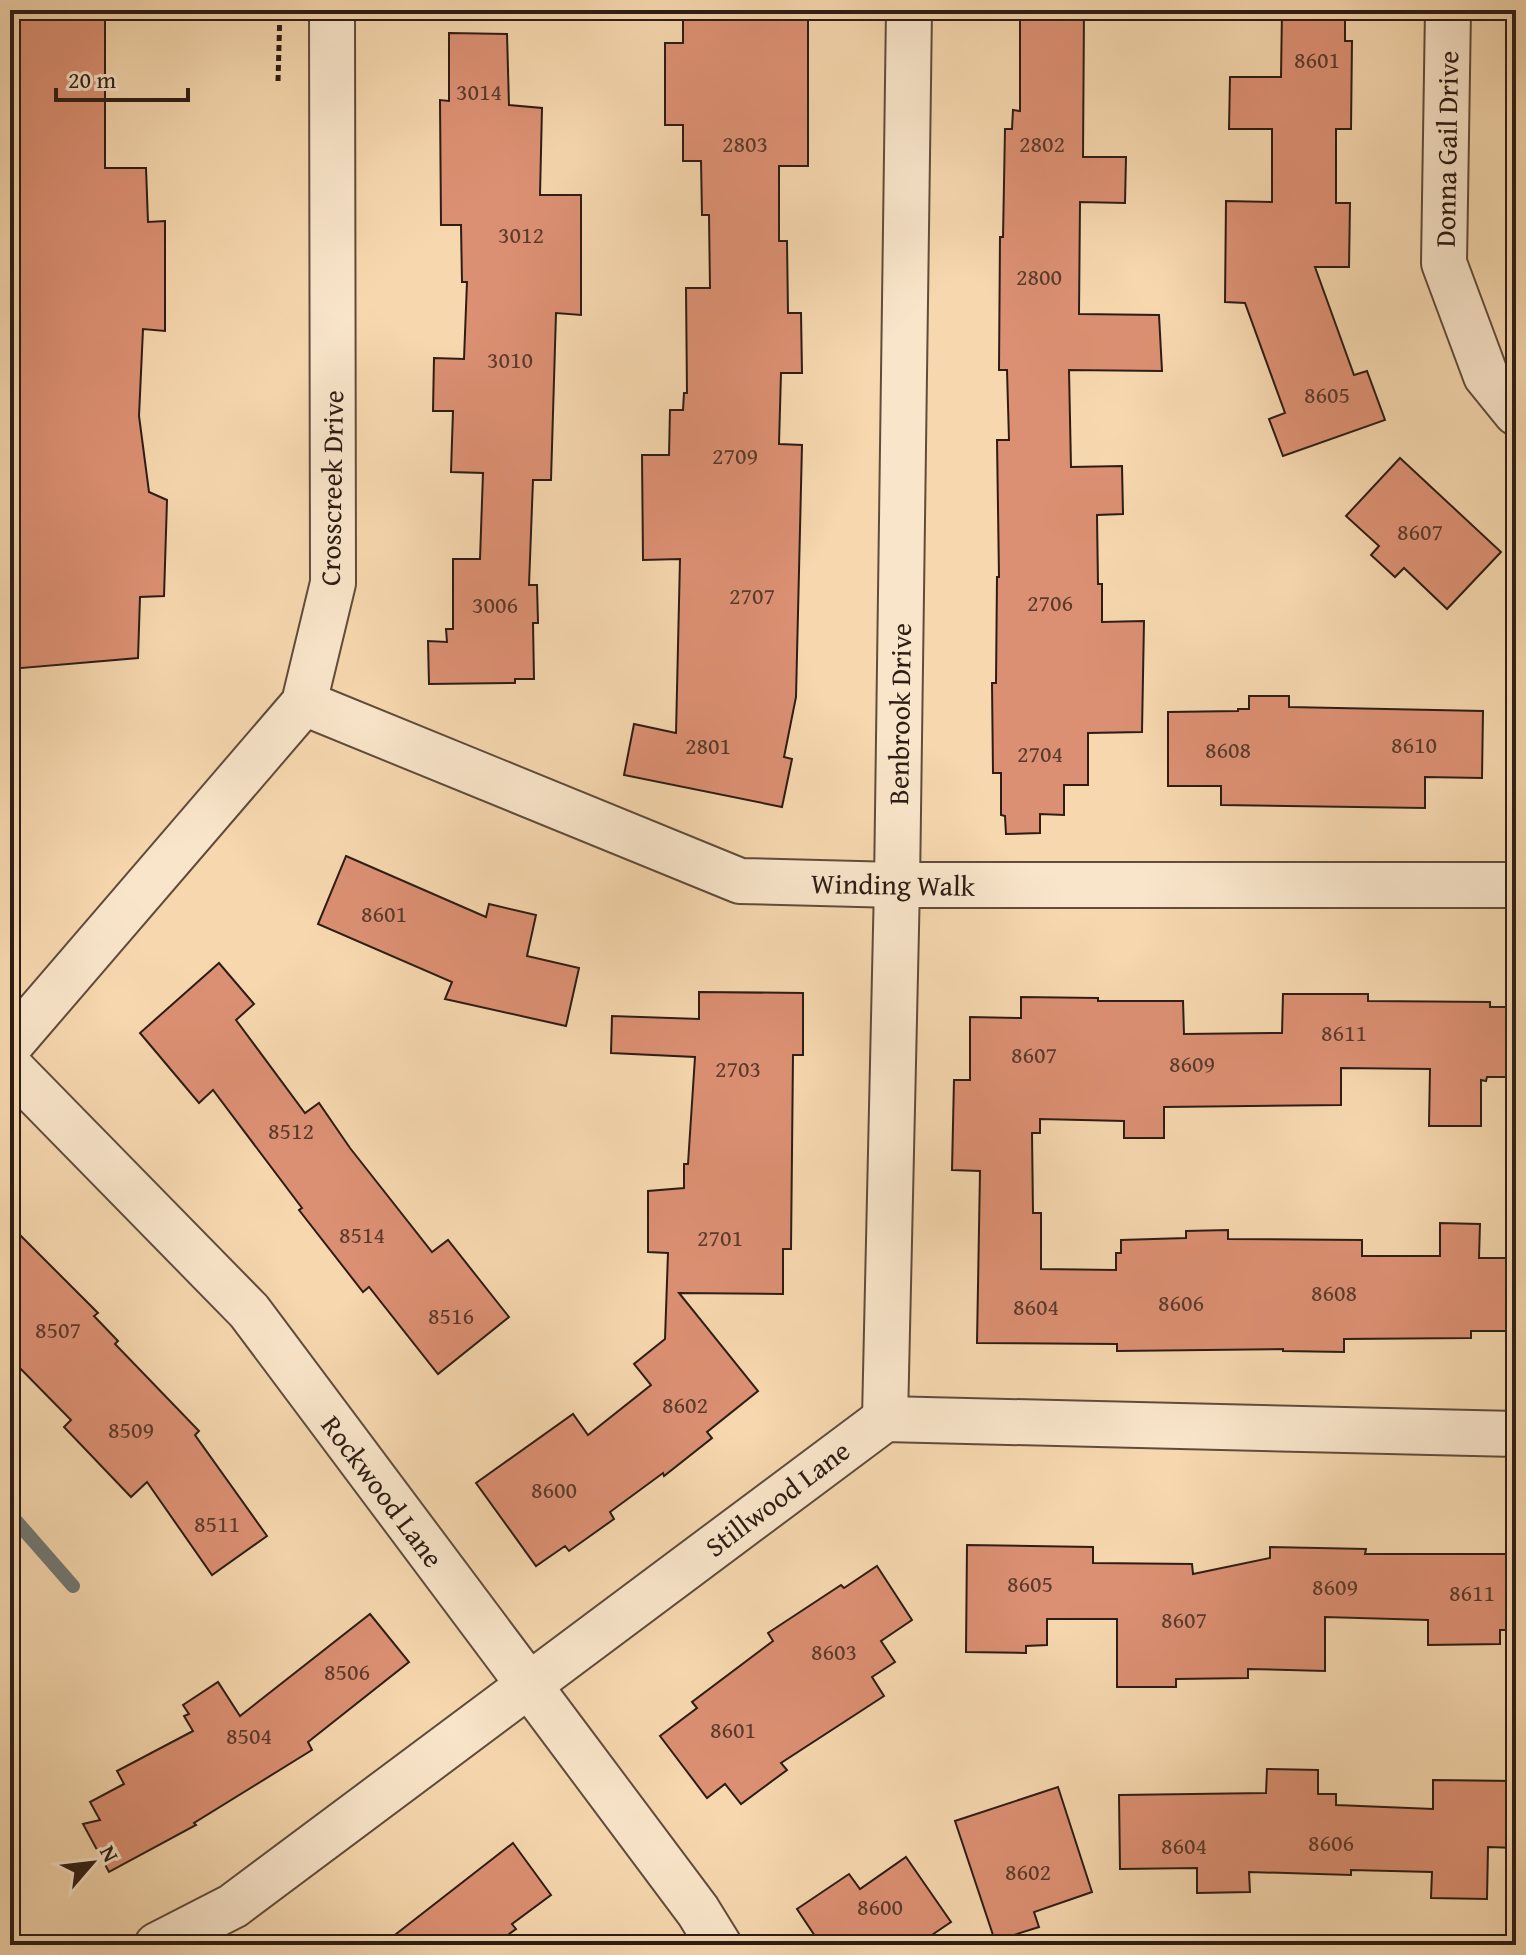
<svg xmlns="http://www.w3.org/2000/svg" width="1526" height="1955" font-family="'Gentium Book Plus',serif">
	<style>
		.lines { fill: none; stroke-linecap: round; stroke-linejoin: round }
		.stream { stroke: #727975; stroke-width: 14 }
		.building { fill: #dc9073; stroke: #2d1d15; stroke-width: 2 }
		.minor-casing { stroke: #5f4c3b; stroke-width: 48 }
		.tertiary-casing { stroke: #5f4c3b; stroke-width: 48 }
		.path { stroke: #2d1d15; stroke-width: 5; stroke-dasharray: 6 4; stroke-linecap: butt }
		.minor { stroke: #f9e5ca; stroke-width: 44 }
		.tertiary { stroke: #f9e5ca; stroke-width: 44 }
		.labels { text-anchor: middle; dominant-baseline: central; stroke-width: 8; stroke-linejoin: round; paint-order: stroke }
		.number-label { font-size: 24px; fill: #593a2c }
		.street-label { font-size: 28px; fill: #2d1d15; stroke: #f9e5ca }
	</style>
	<rect width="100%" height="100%" fill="#f6d7ae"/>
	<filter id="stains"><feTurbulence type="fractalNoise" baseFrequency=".0025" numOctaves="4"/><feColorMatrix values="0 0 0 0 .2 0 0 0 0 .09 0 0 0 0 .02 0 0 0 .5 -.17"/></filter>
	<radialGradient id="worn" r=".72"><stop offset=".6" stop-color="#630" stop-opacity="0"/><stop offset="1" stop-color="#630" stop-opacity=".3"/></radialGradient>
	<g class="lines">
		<polyline class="stream" points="10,1514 73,1586"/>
	</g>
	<g class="building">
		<polygon points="10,10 105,10 105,168 146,168 148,222 165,221 165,331 143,329 139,416 149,492 167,500 164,596 140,597 138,658 10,669"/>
		<polygon points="808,10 808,166 779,166 779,241 787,241 788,313 801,313 802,373 781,373 779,444 802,445 796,697 784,757 792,759 782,807 624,775 634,724 676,733 680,559 643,560 642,455 669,455 670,410 683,410 684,393 687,393 686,288 710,288 709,215 702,215 701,161 683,161 683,125 665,125 665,43 683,43 683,11"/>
		<polygon points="1020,10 1084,10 1083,157 1126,157 1125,203 1080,202 1079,314 1159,315 1162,371 1069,370 1071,467 1122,466 1123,514 1097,515 1098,584 1102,584 1102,622 1144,621 1142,732 1088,733 1088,785 1064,785 1064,815 1040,814 1040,833 1006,834 1005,816 1001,815 1001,773 993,773 992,683 996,683 997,577 999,577 997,440 1009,440 1007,370 999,370 1000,237 1003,237 1005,129 1012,129 1013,110 1020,111"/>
		<polygon points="1282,10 1345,10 1345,41 1352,41 1351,129 1336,129 1336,203 1350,203 1349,267 1315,267 1354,375 1367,371 1385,420 1283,456 1269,419 1285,413 1245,303 1225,302 1226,201 1272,202 1272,129 1229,129 1230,77 1281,77"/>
		<polygon points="449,33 507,34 509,105 542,108 540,195 581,195 581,315 556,313 551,480 533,480 529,585 537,585 538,623 533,623 534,679 515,679 515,683 429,684 428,641 447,642 446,629 453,629 453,559 480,559 483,473 451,472 453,411 433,411 434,358 464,359 467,282 462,282 461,225 441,225 440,100 449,101"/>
		<polygon points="1400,458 1501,552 1447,609 1404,568 1395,577 1371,555 1379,546 1346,516"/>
		<polygon points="1249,696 1289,696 1289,707 1483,711 1482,778 1425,777 1425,808 1221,805 1221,786 1168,786 1168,712 1238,711 1238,709 1249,709"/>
		<polygon points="346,856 486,917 489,904 536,915 527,956 579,968 566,1026 445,999 452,982 318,924"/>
		<polygon points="219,963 254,1004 236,1020 305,1113 319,1103 350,1148 432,1252 448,1240 509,1317 438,1374 369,1287 363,1292 299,1210 302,1208 213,1090 199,1103 140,1033"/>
		<polygon points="699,992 803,993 803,1055 793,1055 791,1249 783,1249 783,1294 679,1293 758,1391 707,1432 712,1438 664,1476 663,1473 610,1512 614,1519 569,1551 565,1546 536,1566 476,1483 573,1414 588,1435 651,1385 634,1364 665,1339 668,1253 648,1252 648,1191 684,1188 684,1164 688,1164 695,1057 611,1053 612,1016 699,1019"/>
		<polygon points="1283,994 1368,994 1368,1001 1490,1002 1490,1007 1516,1007 1516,1077 1487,1077 1486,1081 1481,1080 1481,1126 1429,1126 1430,1069 1341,1068 1341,1105 1164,1107 1164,1138 1124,1138 1124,1121 1040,1119 1040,1133 1032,1133 1033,1213 1041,1213 1041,1269 1116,1270 1116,1253 1121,1253 1121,1240 1186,1238 1186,1231 1228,1230 1228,1239 1362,1240 1362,1256 1440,1256 1440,1223 1480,1224 1479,1258 1516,1258 1516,1331 1471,1331 1471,1338 1344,1339 1344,1352 1283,1351 1283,1349 1117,1351 1117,1344 977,1343 980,1171 952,1170 954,1080 970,1080 970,1017 1021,1018 1021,997 1098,998 1098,1001 1183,1001 1184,1034 1282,1033"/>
		<polygon points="10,1225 98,1313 94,1316 118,1341 115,1344 199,1431 195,1435 267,1536 212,1575 147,1482 131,1497 64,1427 71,1420 10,1358"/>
		<polygon points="967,1545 1093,1547 1093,1563 1192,1564 1193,1574 1270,1558 1270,1547 1366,1549 1365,1554 1516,1554 1516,1630 1500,1630 1500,1644 1428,1645 1428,1620 1325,1617 1325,1671 1248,1669 1248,1678 1176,1679 1176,1687 1117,1687 1117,1619 1047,1619 1047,1645 1026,1646 1026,1653 966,1652"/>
		<polygon points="877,1566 912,1620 881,1641 895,1662 872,1677 884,1696 781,1763 787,1770 741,1804 725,1784 707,1798 660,1736 697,1708 692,1702 773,1641 768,1633 841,1585 844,1588"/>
		<polygon points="370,1614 409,1662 308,1742 312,1750 194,1823 196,1825 109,1872 83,1824 100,1820 90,1802 124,1784 117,1771 193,1731 184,1716 189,1714 183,1705 218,1682 240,1716"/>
		<polygon points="1267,1769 1318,1770 1318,1794 1336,1794 1336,1805 1433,1809 1433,1780 1516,1781 1516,1848 1488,1847 1487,1899 1431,1898 1432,1872 1351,1870 1351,1875 1249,1872 1250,1892 1197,1893 1197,1868 1120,1869 1119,1795 1266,1793"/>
		<polygon points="1058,1787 1092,1892 1034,1912 1039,1927 995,1941 955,1821"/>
		<polygon points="513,1843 551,1895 512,1924 516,1929 494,1945 382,1945"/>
		<polygon points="906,1857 951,1922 917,1945 821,1945 797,1909 849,1874 860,1889"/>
	</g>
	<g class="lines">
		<g class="minor-casing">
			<g id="minor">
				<polyline points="1448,10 1444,263 1486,376 1516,413"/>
				<polyline points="304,703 740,881 897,885 1516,885"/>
				<polyline points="10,1045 304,703 333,583 332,10"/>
				<polyline points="885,1419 897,885 909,10"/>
				<polyline points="157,1945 233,1906 885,1419 1516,1434"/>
			</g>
		</g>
		<g class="tertiary-casing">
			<polyline id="tertiary" points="10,1067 249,1311 698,1911 719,1945"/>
		</g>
		<polyline class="path" points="278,81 280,10"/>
		<use href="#minor" class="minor"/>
		<use href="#tertiary" class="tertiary"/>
	</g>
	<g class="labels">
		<g class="number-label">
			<text x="1317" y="59">8601</text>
			<text x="479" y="91">3014</text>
			<text x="745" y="143">2803</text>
			<text x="1042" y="143">2802</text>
			<text x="521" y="234">3012</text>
			<text x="1039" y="276">2800</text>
			<text x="510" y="359">3010</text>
			<text x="1327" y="394">8605</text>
			<text x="735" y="455">2709</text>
			<text x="1420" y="531">8607</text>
			<text x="752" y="595">2707</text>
			<text x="1050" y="602">2706</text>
			<text x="495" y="604">3006</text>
			<text x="1414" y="744">8610</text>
			<text x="708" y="745">2801</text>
			<text x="1228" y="749">8608</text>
			<text x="1040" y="753">2704</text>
			<text x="384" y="913">8601</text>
			<text x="1344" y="1032">8611</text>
			<text x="1034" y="1054">8607</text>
			<text x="1192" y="1063">8609</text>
			<text x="738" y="1068">2703</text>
			<text x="291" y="1130">8512</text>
			<text x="362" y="1234">8514</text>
			<text x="720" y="1237">2701</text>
			<text x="1334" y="1292">8608</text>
			<text x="1181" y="1302">8606</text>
			<text x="1036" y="1306">8604</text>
			<text x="451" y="1315">8516</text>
			<text x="58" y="1329">8507</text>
			<text x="685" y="1404">8602</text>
			<text x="131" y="1429">8509</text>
			<text x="554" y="1489">8600</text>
			<text x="217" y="1523">8511</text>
			<text x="1030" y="1583">8605</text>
			<text x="1335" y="1586">8609</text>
			<text x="1472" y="1592">8611</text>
			<text x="1184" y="1619">8607</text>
			<text x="834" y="1651">8603</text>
			<text x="347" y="1671">8506</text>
			<text x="733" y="1729">8601</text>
			<text x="249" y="1735">8504</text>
			<text x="1331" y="1842">8606</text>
			<text x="1184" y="1845">8604</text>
			<text x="1028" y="1871">8602</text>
			<text x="880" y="1906">8600</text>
		</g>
		<g class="street-label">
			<text transform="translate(1446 149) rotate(-89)">Donna Gail Drive</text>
			<text transform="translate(331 488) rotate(-89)">Crosscreek Drive</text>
			<text transform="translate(899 714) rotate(-89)">Benbrook Drive</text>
			<text transform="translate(893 884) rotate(1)">Winding Walk</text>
			<text transform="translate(383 1491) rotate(53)">Rockwood Lane</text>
			<text transform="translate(777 1498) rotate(-37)">Stillwood Lane</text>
		</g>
	</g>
	<rect width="1526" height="1955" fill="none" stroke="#f6d7ae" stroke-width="40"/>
	<rect x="12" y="12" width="1502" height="1931" fill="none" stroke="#2d1d15" stroke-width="4"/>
	<rect x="20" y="20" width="1486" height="1915" fill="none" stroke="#2d1d15" stroke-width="2"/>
	<g transform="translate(92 1863) rotate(62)" stroke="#f9e5ca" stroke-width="6" paint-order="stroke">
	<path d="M0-6L14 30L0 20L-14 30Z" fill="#2d1d15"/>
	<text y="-12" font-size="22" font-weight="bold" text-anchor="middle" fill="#2d1d15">N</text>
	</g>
	<path d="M56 88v12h132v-12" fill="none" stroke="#2d1d15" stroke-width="4"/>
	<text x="68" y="88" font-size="24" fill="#2d1d15" stroke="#f9e5ca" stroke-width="6" paint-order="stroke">20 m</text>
	<rect width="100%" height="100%" filter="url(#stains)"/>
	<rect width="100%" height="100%" fill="url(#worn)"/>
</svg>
